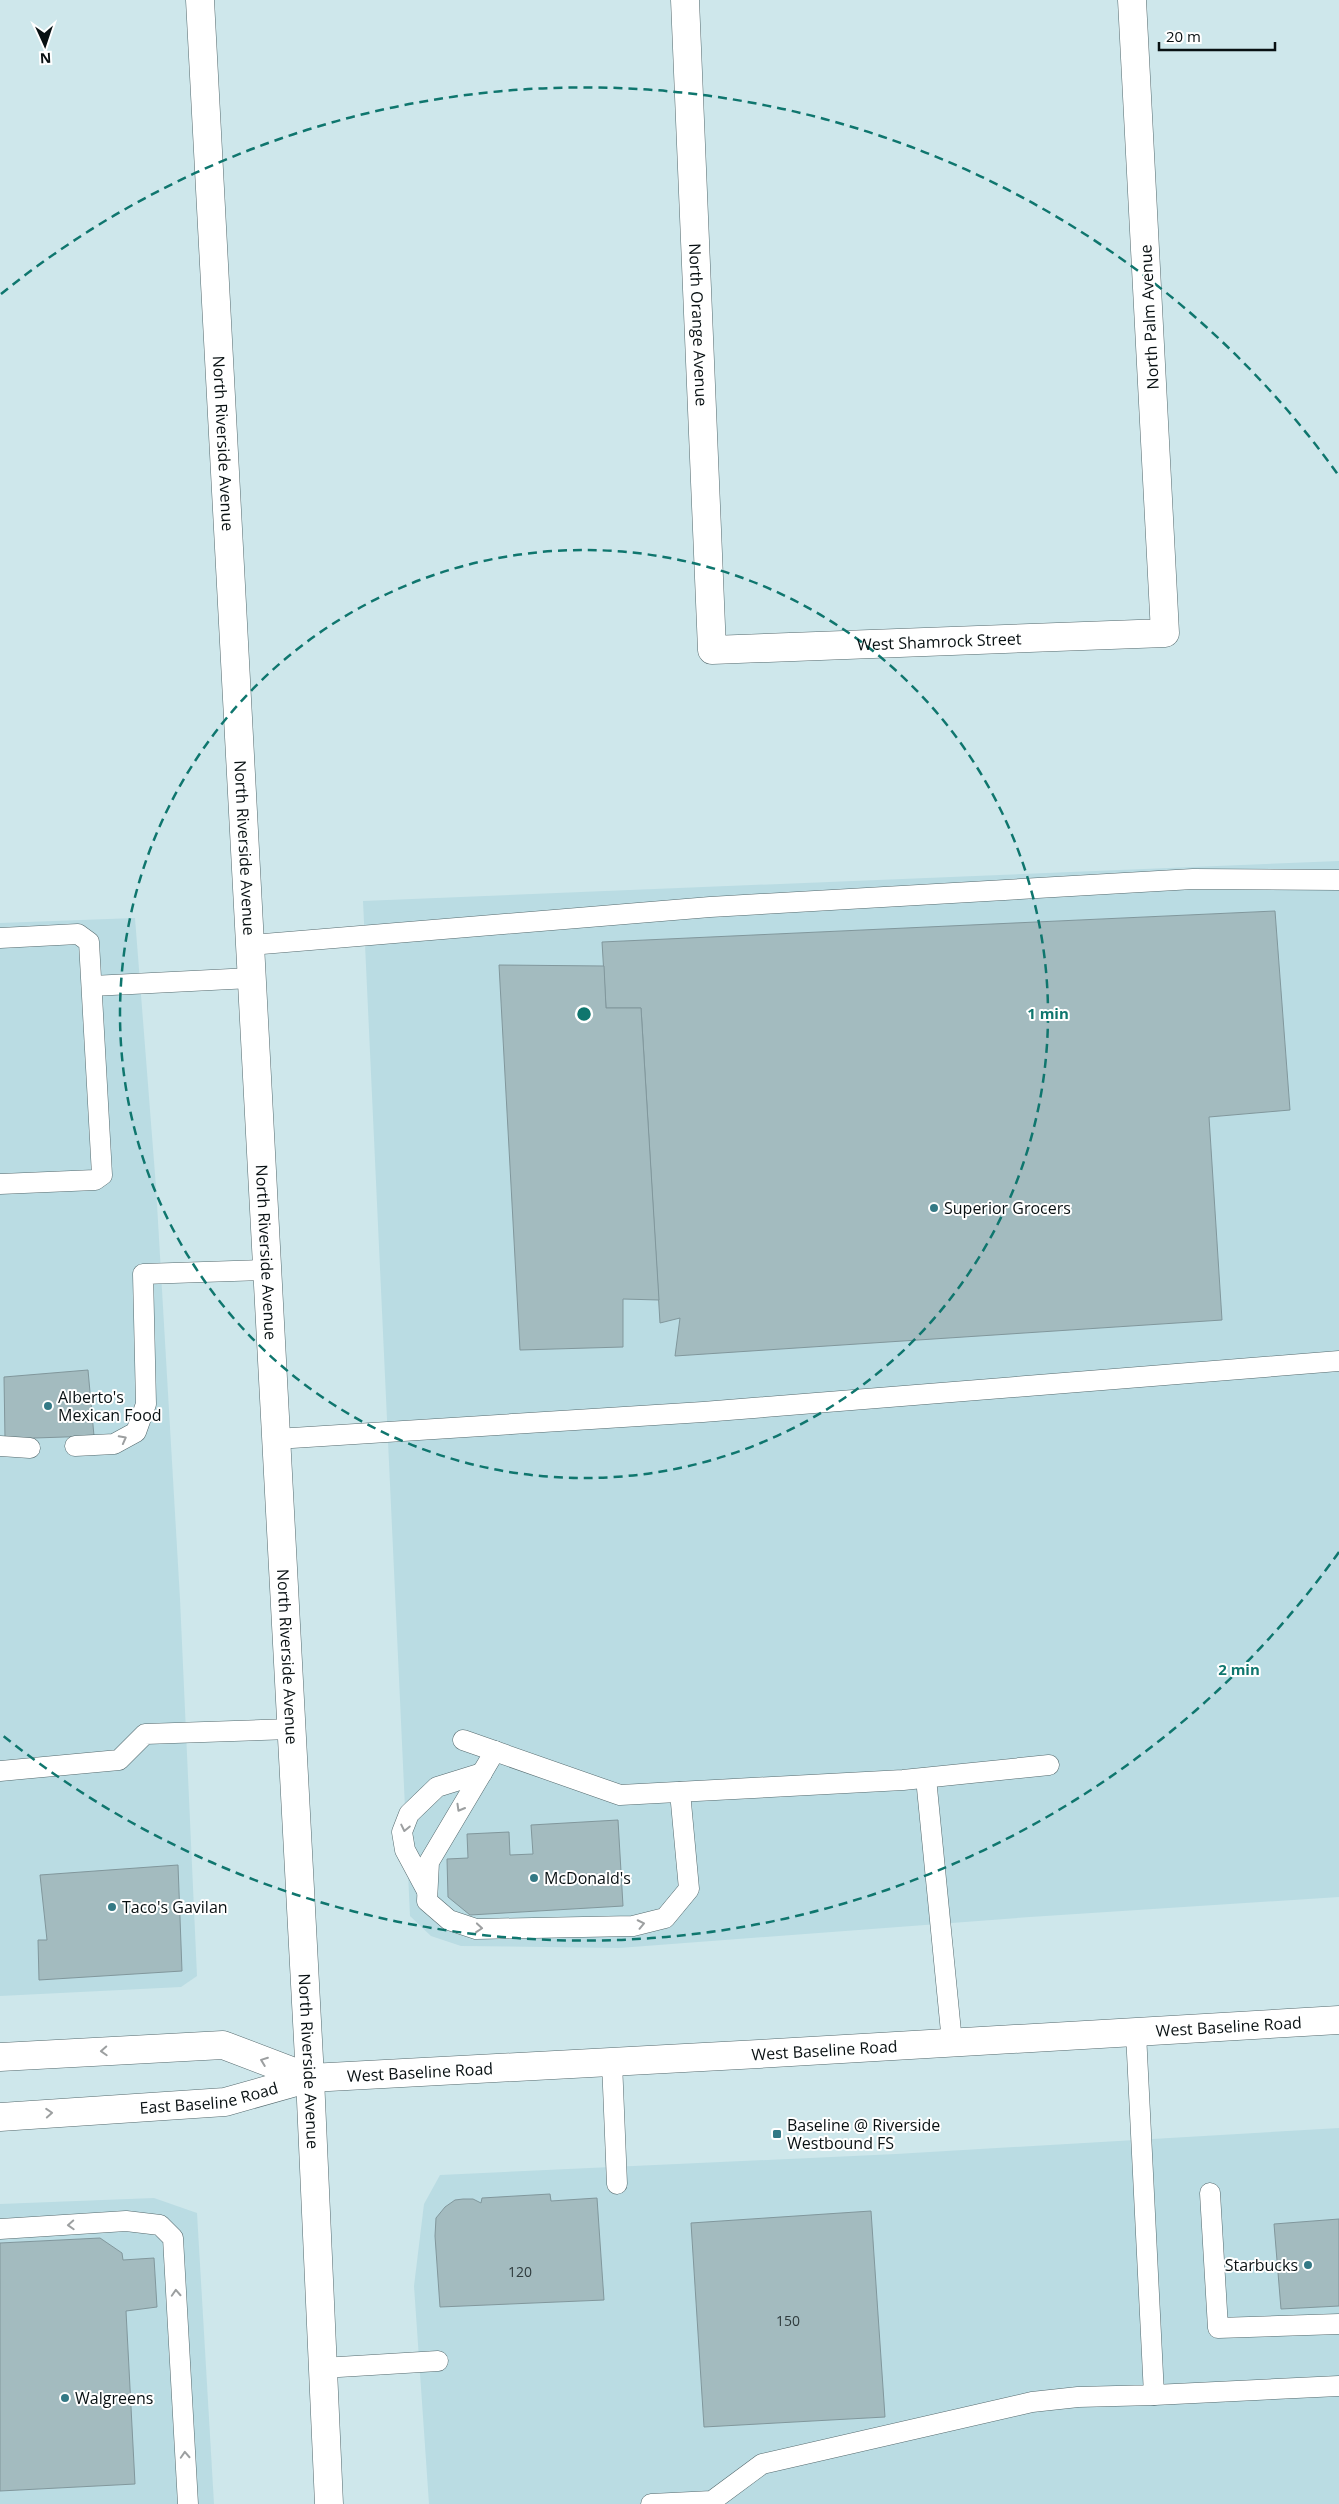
<svg xmlns="http://www.w3.org/2000/svg" width="1339" height="2504" font-family="'Open Sans',sans-serif">
	<style>
		.built { fill: #badce3 }
		.building { fill: #a3bbbf; stroke: #81979c }
		.lines { fill: none; stroke-linecap: round; stroke-linejoin: round }
		.service-casing { stroke: #54696d; stroke-width: 21 }
		.minor-casing { stroke: #54696d; stroke-width: 29 }
		.primary-casing { stroke: #54696d; stroke-width: 29 }
		.service { stroke: #fff; stroke-width: 20 }
		.minor { stroke: #fff; stroke-width: 28 }
		.primary { stroke: #fff; stroke-width: 28 }
		.oneway { stroke: #9c9fa0 }
		.ring { fill: none; stroke: #0f766e; stroke-width: 2.5; stroke-dasharray: 9 6 }
		.poi-dot { fill: #337985; stroke: #fff; stroke-width: 2 }
		.labels { text-anchor: middle; dominant-baseline: central; stroke-width: 4; stroke-linejoin: round; paint-order: stroke }
		.number-label { font-size: 14px; fill: #2f3b3d }
		.street-label { font-size: 16px; fill: #081012; stroke: #fff }
		.poi-label { font-size: 16px; fill: #081012; stroke: #fff; text-anchor: start }
		.centre { fill: #0f766e; stroke: #fff; stroke-width: 2.5 }
		.ring-label { font-size: 15px; text-anchor: middle; font-weight: bold; fill: #0f766e; stroke: #fff; stroke-width: 4; stroke-linejoin: round; paint-order: stroke }
	</style>
	<rect width="100%" height="100%" fill="#cee7eb"/>
	<g class="built">
		<polygon points="1339,861 1339,1897 1030,1917 619,1948 461,1946 431,1936 410,1916 363,901"/>
		<polygon points="135,918 156,1187 180,1599 197,1976 181,1987 0,1996 0,923"/>
		<polygon points="1339,2128 1339,2504 429,2504 414,2286 424,2204 440,2175 896,2154"/>
		<polygon points="154,2198 197,2213 214,2504 0,2504 0,2204"/>
	</g>
	<g class="building">
		<polygon points="1275,911 1290,1110 1209,1117 1222,1320 675,1356 680,1318 660,1323 641,1008 606,1008 602,942"/>
		<polygon points="499,965 604,966 606,1008 641,1008 659,1300 623,1299 623,1347 520,1350"/>
		<polygon points="88,1370 94,1436 5,1439 4,1377"/>
		<polygon points="618,1820 623,1906 470,1915 448,1897 447,1859 468,1858 467,1834 509,1832 510,1855 533,1854 531,1825"/>
		<polygon points="178,1865 182,1971 39,1980 38,1940 47,1940 40,1875"/>
		<polygon points="550,2194 551,2201 597,2198 604,2300 440,2307 435,2236 436,2218 445,2207 455,2200 463,2199 473,2199 481,2203 482,2198"/>
		<polygon points="871,2211 885,2417 704,2427 691,2223"/>
		<polygon points="1339,2219 1339,2306 1281,2309 1274,2224"/>
		<polygon points="100,2238 122,2253 123,2260 154,2258 157,2307 126,2311 135,2484 0,2491 0,2243"/>
	</g>
	<g class="lines">
		<g class="service-casing">
			<g id="service">
				<polyline points="0,938 78,934 89,942 102,1175 95,1180 0,1184"/>
				<polyline points="250,945 710,907 1193,879 1339,880"/>
				<polyline points="92,986 251,978"/>
				<polyline points="276,1439 703,1412 1339,1361"/>
				<polyline points="0,1446 30,1448"/>
				<polyline points="75,1446 114,1444 136,1432 146,1404 143,1274 267,1270"/>
				<polyline points="463,1740 620,1795 903,1780 1049,1765"/>
				<polyline points="495,1751 429,1862 427,1901 449,1920 476,1929 633,1926 665,1918 689,1889 680,1792"/>
				<polyline points="0,1771 119,1760 145,1734 291,1729"/>
				<polyline points="926,1778 952,2042"/>
				<polyline points="427,1891 405,1850 402,1832 409,1814 437,1787 482,1773"/>
				<polyline points="612,2062 617,2184"/>
				<polyline points="1210,2193 1218,2328 1339,2324"/>
				<polyline points="0,2229 126,2221 160,2225 173,2238 188,2504"/>
				<polyline points="322,2368 438,2361"/>
				<polyline points="1154,2395 1339,2386"/>
				<polyline points="651,2504 712,2501 762,2464 1032,2402 1078,2397 1154,2395 1136,2033"/>
			</g>
		</g>
		<g class="minor-casing">
			<g id="minor">
				<path id="s1" d="M685 0 712 650 1165 633 1132 0"/>
			</g>
		</g>
		<g class="primary-casing">
			<g id="primary">
				<path id="s2" d="M200 0 310 2078 329 2504"/>
				<polyline points="0,2057 223,2045 310,2078"/>
				<path id="s3" d="M0 2117 225 2102 310 2078 759 2054 1339 2020"/>
			</g>
		</g>
		<use href="#service" class="service"/>
		<use href="#minor" class="minor"/>
		<use href="#primary" class="primary"/>
	</g>
	<defs><path id="oneway-chevron" d="M-2-3.5L2.5 0L-2 3.5" fill="none" stroke-width="1.6" stroke-linecap="round" stroke-linejoin="round" transform="scale(1.25)"/></defs>
	<g class="oneway">
		<use href="#oneway-chevron" transform="translate(123 1439) rotate(-28)"/>
		<use href="#oneway-chevron" transform="translate(460 1808) rotate(120)"/>
		<use href="#oneway-chevron" transform="translate(405 1828) rotate(102)"/>
		<use href="#oneway-chevron" transform="translate(641 1924) rotate(-12)"/>
		<use href="#oneway-chevron" transform="translate(479 1928) rotate(5)"/>
		<use href="#oneway-chevron" transform="translate(104 2051) rotate(177)"/>
		<use href="#oneway-chevron" transform="translate(264 2061) rotate(-159)"/>
		<use href="#oneway-chevron" transform="translate(49 2113) rotate(-4)"/>
		<use href="#oneway-chevron" transform="translate(71 2225) rotate(177)"/>
		<use href="#oneway-chevron" transform="translate(176 2293) rotate(-93)"/>
		<use href="#oneway-chevron" transform="translate(185 2455) rotate(-93)"/>
	</g>
	<g class="ring">
		<circle cx="584" cy="1014" r="464"/>
		<path d="M1339 1552A927 927 0 0 1 1 1734M1 294A927 927 0 0 1 1339 476"/>
	</g>
	<g class="poi-dot">
		<circle cx="934" cy="1208" r="5"/>
		<circle cx="48" cy="1406" r="5"/>
		<circle cx="534" cy="1878" r="5"/>
		<circle cx="112" cy="1907" r="5"/>
		<rect x="772" y="2129" width="10" height="10" rx="2.5"/>
		<circle cx="1308" cy="2265" r="5"/>
		<circle cx="65" cy="2398" r="5"/>
	</g>
	<g class="labels">
		<g class="number-label">
			<text x="520" y="2271">120</text>
			<text x="788" y="2320">150</text>
		</g>
		<g class="street-label">
			<text transform="translate(1149 317) rotate(-93)">North Palm Avenue</text>
			<text stroke="none"><textPath href="#s1" startOffset="325">North Orange Avenue</textPath></text>
			<text stroke="none"><textPath href="#s2" startOffset="444">North Riverside Avenue</textPath></text>
			<text stroke="none"><textPath href="#s1" startOffset="878">West Shamrock Street</textPath></text>
			<text stroke="none"><textPath href="#s2" startOffset="849">North Riverside Avenue</textPath></text>
			<text stroke="none"><textPath href="#s2" startOffset="1254">North Riverside Avenue</textPath></text>
			<text stroke="none"><textPath href="#s2" startOffset="1659">North Riverside Avenue</textPath></text>
			<text stroke="none"><textPath href="#s3" startOffset="1234">West Baseline Road</textPath></text>
			<text stroke="none"><textPath href="#s3" startOffset="829">West Baseline Road</textPath></text>
			<text stroke="none"><textPath href="#s2" startOffset="2064">North Riverside Avenue</textPath></text>
			<text stroke="none"><textPath href="#s3" startOffset="424">West Baseline Road</textPath></text>
			<text stroke="none"><textPath href="#s3" startOffset="210">East Baseline Road</textPath></text>
		</g>
		<g class="poi-label">
			<text x="944" y="1208">Superior Grocers</text>
			<text x="58" y="1397">Alberto's<tspan x="58" dy="18">Mexican Food</tspan></text>
			<text x="544" y="1878">McDonald's</text>
			<text x="122" y="1907">Taco's Gavilan</text>
			<text x="787" y="2125">Baseline @ Riverside<tspan x="787" dy="18">Westbound FS</tspan></text>
			<text x="1298" y="2265" text-anchor="end">Starbucks</text>
			<text x="75" y="2398">Walgreens</text>
		</g>
	</g>
	<circle cx="584" cy="1014" r="8" class="centre"/>
	<g class="ring-label">
		<text x="1048" y="1019">1 min</text>
		<text x="1239" y="1675">2 min</text>
	</g>
	<g transform="translate(45 45) rotate(177)" stroke="#ffffff" stroke-width="4" paint-order="stroke">
	<path d="M0-4L9 19L0 12L-9 19Z" fill="#081012"/>
	<text y="-8" font-size="14" font-weight="bold" text-anchor="middle" fill="#081012">N</text>
	</g>
	<path d="M1159 42v8h116v-8" fill="none" stroke="#081012" stroke-width="2.5"/>
	<text x="1166" y="42" font-size="15" fill="#081012" stroke="#ffffff" stroke-width="4" paint-order="stroke">20 m</text>
</svg>
